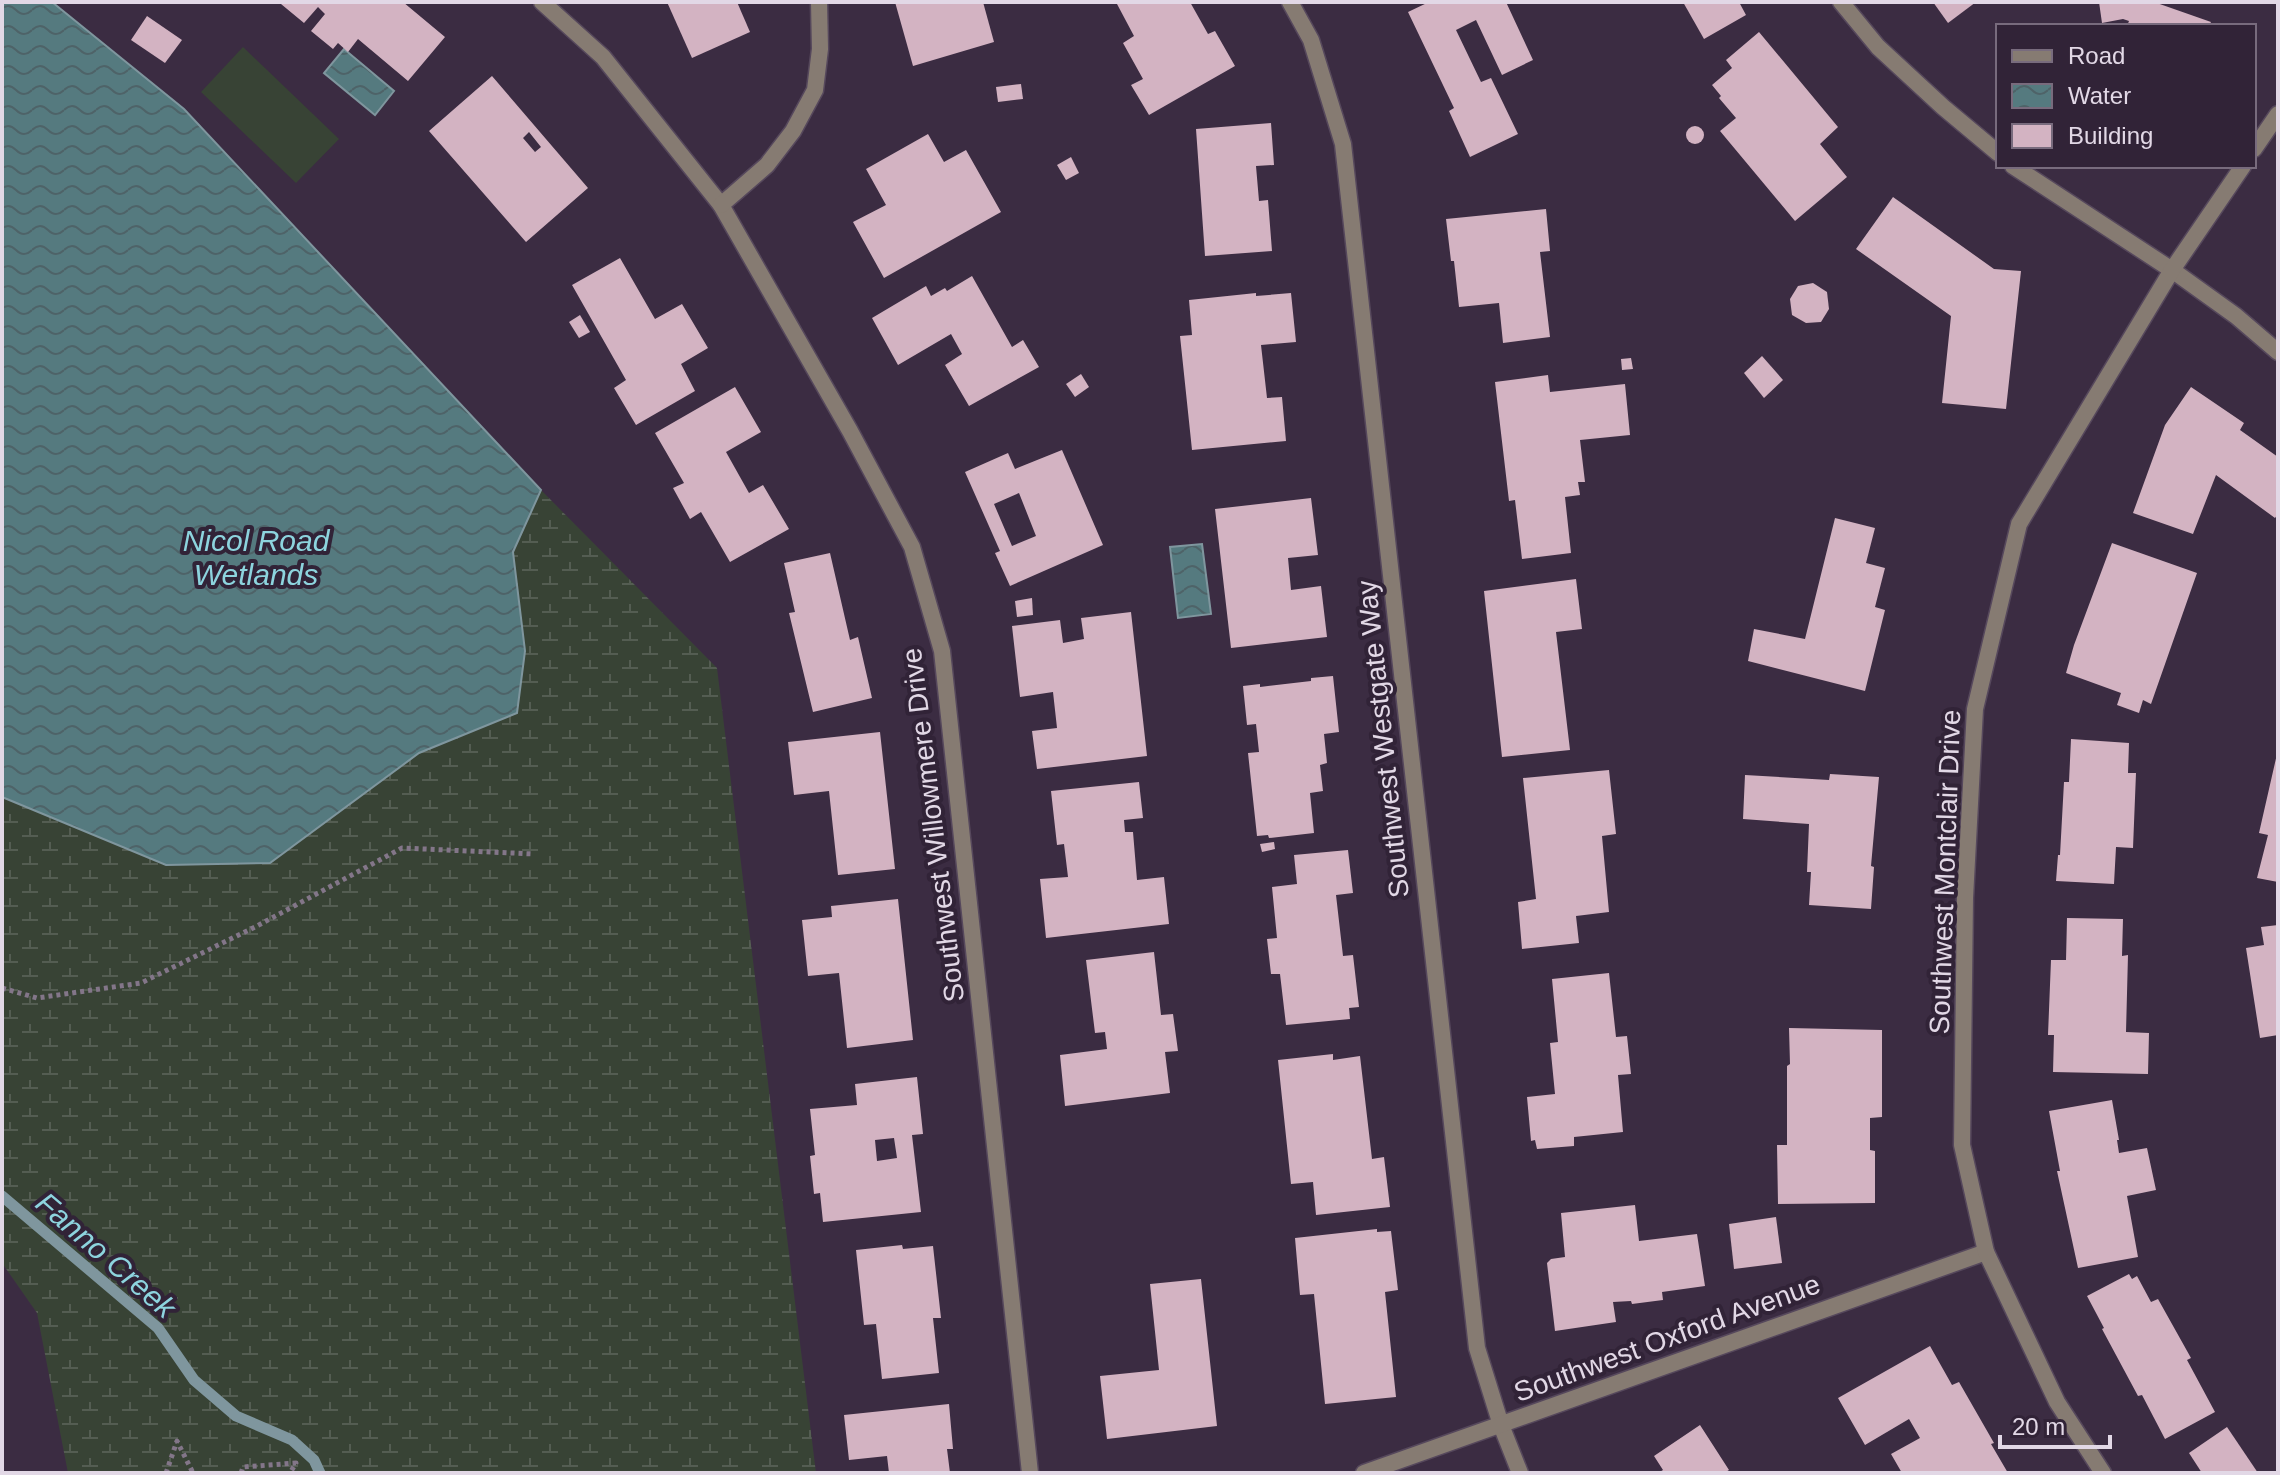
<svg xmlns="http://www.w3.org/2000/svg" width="2280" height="1475" font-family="Arial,sans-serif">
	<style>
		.grass { fill: #384335 }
		.wetland { fill: url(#wetland-marsh) }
		.water { fill: url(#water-waves); stroke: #7f969e; stroke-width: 2 }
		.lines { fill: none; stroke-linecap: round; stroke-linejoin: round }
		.stream { stroke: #7f969e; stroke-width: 11 }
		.building { fill: #d3b3c2; fill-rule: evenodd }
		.minor-casing { stroke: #56485c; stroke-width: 19 }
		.path { stroke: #837689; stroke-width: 5; stroke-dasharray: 4 4; stroke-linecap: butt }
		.minor { stroke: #867b72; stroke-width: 16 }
		.labels { text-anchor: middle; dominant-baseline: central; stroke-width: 8; stroke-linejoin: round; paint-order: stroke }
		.street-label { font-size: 28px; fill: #e2d8e6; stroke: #312337 }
		.water-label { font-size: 30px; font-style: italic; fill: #8dd4de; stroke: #312337 }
	</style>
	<defs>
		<pattern id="wetland-marsh" width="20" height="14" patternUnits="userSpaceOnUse" patternTransform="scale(2)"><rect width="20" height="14" fill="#384335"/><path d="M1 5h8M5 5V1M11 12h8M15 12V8" fill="none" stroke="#545d52"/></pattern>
		<pattern id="water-waves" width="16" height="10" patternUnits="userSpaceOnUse" patternTransform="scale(2)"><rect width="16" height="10" fill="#557a7f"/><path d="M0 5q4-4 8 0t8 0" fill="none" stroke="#4e6368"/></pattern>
	</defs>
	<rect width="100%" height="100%" fill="#3b2c42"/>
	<polygon class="grass" points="243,47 339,139 296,183 201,92"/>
	<polygon class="wetland" points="541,490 717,668 816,1473 68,1473 37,1313 2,1263 2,797 166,865 270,863 419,753 517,713 525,651 513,552"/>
	<g class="water">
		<polygon points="2,2 52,2 184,109 541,490 513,552 525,651 517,713 419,753 270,863 166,865 2,797"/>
		<polygon points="344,49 394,91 375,115 324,73"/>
		<polygon points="1202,544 1211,614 1178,618 1170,547"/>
	</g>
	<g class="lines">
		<polyline class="stream" points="2,1196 158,1328 194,1380 236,1416 292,1440 314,1460 320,1473"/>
	</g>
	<g class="building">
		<polygon points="282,2 403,2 445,37 408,81 358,39 348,52 338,43 333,49 311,31 325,14 318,7 304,23 281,4"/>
		<polygon points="667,2 737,2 750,32 692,58"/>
		<polygon points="895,2 983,2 994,42 913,66"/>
		<polygon points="1120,2 1190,2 1208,34 1215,31 1235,66 1149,115 1131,85 1143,79 1123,43 1134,36 1117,4"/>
		<polygon points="1429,2 1506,2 1533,60 1502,75 1476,20 1456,30 1481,82 1491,78 1518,134 1470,157 1449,111 1454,108 1408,12"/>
		<polygon points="1683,2 1739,2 1746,15 1704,39"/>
		<polygon points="1933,2 1976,2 1948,23"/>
		<polygon points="2099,2 2154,2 2211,22 2209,26 2127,26 2129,21 2123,19 2102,23"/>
		<polygon points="147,16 182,40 165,63 131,40"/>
		<polygon points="1759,32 1838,127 1820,144 1847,177 1795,221 1720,131 1736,118 1719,98 1721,96 1712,85 1732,68 1726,60"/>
		<path d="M492 76 588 188 526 242 429 131ZM529 132 541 147 535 152 523 138Z"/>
		<polygon points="1021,84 1023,99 998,102 996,87"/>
		<polygon points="1271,123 1274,165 1256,166 1259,201 1268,200 1272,251 1205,256 1196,129"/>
		<circle cx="1695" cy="135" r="9"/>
		<polygon points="928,134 944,162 966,150 1001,212 884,278 853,222 886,205 866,169"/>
		<polygon points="1071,157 1079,173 1066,180 1057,165"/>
		<polygon points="1893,197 1994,269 2021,271 2006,409 1942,403 1951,316 1856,249"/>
		<polygon points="1546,209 1550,251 1540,252 1550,337 1503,343 1499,303 1459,307 1454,261 1451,261 1446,219"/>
		<polygon points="620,258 655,319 682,304 708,348 681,364 695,391 636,425 614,388 626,380 572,285"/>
		<polygon points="972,276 1012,347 1023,340 1039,367 969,406 945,365 962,354 951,334 898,365 872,318 926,286 931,296 945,288 947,291"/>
		<polygon points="1813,283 1827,292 1829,309 1821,322 1806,323 1792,315 1790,299 1798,286"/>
		<polygon points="1256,293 1256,296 1291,293 1296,342 1261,345 1267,398 1282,397 1286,441 1192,450 1180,336 1192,335 1189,300"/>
		<polygon points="580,315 590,332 579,338 569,322"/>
		<polygon points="1762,356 1783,380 1764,398 1744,373"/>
		<polygon points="1631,358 1633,369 1622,370 1621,359"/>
		<polygon points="1081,374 1089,387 1075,397 1066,384"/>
		<polygon points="1548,375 1550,392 1625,384 1630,435 1580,440 1585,482 1578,482 1580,495 1565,497 1571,553 1522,559 1515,500 1509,501 1495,382"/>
		<polygon points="735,387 761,432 726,452 749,493 763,485 789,529 730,562 701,512 690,519 673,488 684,483 655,433"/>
		<polygon points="2191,387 2244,423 2240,430 2278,457 2278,514 2275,518 2216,475 2193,534 2133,513 2165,425"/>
		<path d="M1062 450 1103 545 1010 586 995 553 1000 551 965 472 1008 453 1015 469ZM1019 493 1036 536 1012 546 994 504Z"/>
		<polygon points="1311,498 1318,555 1288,558 1291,590 1321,586 1327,637 1231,648 1215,509"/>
		<polygon points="1835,518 1875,528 1866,563 1885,568 1875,607 1885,610 1865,691 1748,661 1754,629 1805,639"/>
		<polygon points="2112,543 2197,573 2151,704 2143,700 2139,713 2117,705 2121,693 2066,673 2074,645"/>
		<polygon points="830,553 850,640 858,637 872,698 813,712 789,613 795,612 784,563"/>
		<polygon points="1576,579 1582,629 1556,632 1570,750 1502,757 1484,591"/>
		<polygon points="1032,598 1033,615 1017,617 1015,601"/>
		<polygon points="1131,612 1147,756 1037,769 1032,731 1057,728 1053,692 1020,697 1012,626 1060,620 1063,643 1084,639 1081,618"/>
		<polygon points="1333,676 1339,732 1324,734 1327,763 1320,765 1323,791 1310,793 1314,833 1269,838 1268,835 1257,836 1248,753 1259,752 1256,724 1247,725 1243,686 1260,684 1260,687 1311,681 1311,678"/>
		<polygon points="880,732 895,869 838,875 829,791 794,795 788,742"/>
		<polygon points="2071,739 2129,743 2128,773 2136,773 2133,848 2116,847 2114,884 2056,881 2058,855 2060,855 2064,782 2069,782"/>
		<polygon points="2277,754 2278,754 2278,882 2257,878 2268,835 2259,833"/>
		<polygon points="1609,770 1616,834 1602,836 1609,912 1576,916 1579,943 1522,949 1518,902 1536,899 1523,778"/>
		<polygon points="1830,774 1879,777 1871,866 1874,867 1871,909 1809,905 1811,872 1807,872 1809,824 1743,819 1745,775 1829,780"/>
		<polygon points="1139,782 1143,818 1124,820 1125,832 1133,832 1137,880 1164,877 1169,924 1046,938 1040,879 1068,877 1064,844 1057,845 1051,791"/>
		<polygon points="1274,842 1275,849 1262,852 1260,844"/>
		<polygon points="1348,850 1353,893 1336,895 1343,956 1353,955 1359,1007 1349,1008 1350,1019 1286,1025 1280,974 1271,974 1267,939 1277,938 1272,887 1297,884 1294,855"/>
		<polygon points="898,899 913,1040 847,1048 839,973 808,976 802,920 832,917 831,906"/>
		<polygon points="2067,918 2123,919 2122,956 2128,955 2126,1032 2149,1033 2148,1074 2053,1072 2054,1035 2048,1035 2051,960 2066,960"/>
		<polygon points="2278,925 2278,1035 2260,1038 2246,948 2264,945 2261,927"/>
		<polygon points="1154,952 1161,1015 1173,1014 1178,1051 1165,1052 1170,1093 1065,1106 1060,1055 1107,1049 1105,1032 1095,1033 1086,960"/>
		<polygon points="1609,973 1616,1037 1627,1036 1631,1074 1618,1075 1623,1132 1574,1137 1574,1146 1537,1149 1535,1140 1531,1141 1527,1097 1555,1094 1550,1043 1558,1042 1552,979"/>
		<polygon points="1789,1028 1882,1030 1882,1117 1870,1118 1870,1150 1875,1151 1875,1203 1778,1204 1777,1145 1787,1145 1787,1066 1790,1064"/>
		<polygon points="1333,1054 1333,1060 1360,1056 1372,1159 1384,1157 1390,1207 1316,1215 1313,1182 1291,1184 1278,1060"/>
		<path d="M917 1077 923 1134 912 1135 921 1212 823 1222 820 1193 814 1194 810 1156 815 1155 810 1109 857 1105 855 1084ZM894 1138 897 1158 877 1161 875 1140Z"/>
		<polygon points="2112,1100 2119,1140 2117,1140 2119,1153 2147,1148 2156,1190 2127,1196 2138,1257 2078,1268 2057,1171 2060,1171 2049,1111"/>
		<polygon points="1635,1205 1639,1241 1697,1234 1705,1286 1662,1292 1663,1300 1632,1304 1631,1301 1613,1302 1616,1322 1555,1331 1547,1263 1551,1259 1565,1257 1561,1213"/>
		<polygon points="1776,1217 1782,1263 1734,1269 1729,1224"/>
		<polygon points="1377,1229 1377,1232 1391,1231 1398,1290 1385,1292 1396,1397 1325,1404 1314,1294 1300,1295 1295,1238"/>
		<polygon points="902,1245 903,1249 933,1246 941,1318 933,1318 939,1373 882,1379 876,1324 864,1325 856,1250"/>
		<polygon points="2129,1274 2132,1279 2137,1276 2151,1302 2158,1299 2191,1358 2187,1360 2215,1412 2165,1439 2142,1395 2138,1396 2102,1329 2104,1328 2087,1296"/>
		<polygon points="1201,1279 1217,1426 1107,1439 1100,1376 1159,1370 1150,1284"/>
		<polygon points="1930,1346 1952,1385 1959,1382 1994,1443 1991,1444 2008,1473 1902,1473 1891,1454 1920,1438 1909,1419 1865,1445 1838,1398"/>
		<polygon points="949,1404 953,1449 947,1449 950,1473 889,1473 887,1456 849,1460 844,1415"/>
		<polygon points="1700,1425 1729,1470 1724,1473 1658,1473 1663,1470 1654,1456"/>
		<polygon points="2227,1427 2258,1473 2202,1473 2189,1453"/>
	</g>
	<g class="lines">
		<g class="minor-casing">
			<g id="minor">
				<polyline points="542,2 603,57 721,205 850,431 912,547 942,651 1030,1473"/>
				<polyline points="1290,2 1311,40 1343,144 1477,1348 1501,1425 1520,1473"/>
				<polyline points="1841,2 1878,47 1943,107 1998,153"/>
				<polyline points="2254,149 2278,114"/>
				<polyline points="2013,166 2172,270 2236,316 2278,352"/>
				<polyline points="721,205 767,165 793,131 815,90 820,49 819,2"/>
				<polyline points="1364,1473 1986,1252"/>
				<polyline points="2103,1473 2057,1402 1986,1252 1962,1145 1965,898 1975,709 2019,524 2172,270 2243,166"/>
			</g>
		</g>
		<g class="path">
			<polyline points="2,988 37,998 141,983 255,927 402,848 534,854"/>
			<polyline points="166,1473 177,1441 193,1473"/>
			<polyline points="241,1473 243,1467 296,1463 290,1473"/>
		</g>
		<use href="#minor" class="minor"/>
	</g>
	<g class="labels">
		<g class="street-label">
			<text transform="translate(1383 739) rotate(-96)">Southwest Westgate Way</text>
			<text transform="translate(933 825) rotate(-97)">Southwest Willowmere Drive</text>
			<text transform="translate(1945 872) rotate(-88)">Southwest Montclair Drive</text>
			<text transform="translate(1667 1338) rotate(-20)">Southwest Oxford Avenue</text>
		</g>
		<g class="water-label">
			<text x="256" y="540">Nicol Road<tspan x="256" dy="34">Wetlands</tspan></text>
			<text transform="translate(106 1255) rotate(41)">Fanno Creek</text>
		</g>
	</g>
	<rect width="2280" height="1475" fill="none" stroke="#e2d8e6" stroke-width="8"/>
	<rect x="1996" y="24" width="260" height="144" fill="#312337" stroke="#786b7d" stroke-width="2"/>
	<rect x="2012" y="50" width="40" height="12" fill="#867b72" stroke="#786b7d" stroke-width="2"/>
	<text x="2068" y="64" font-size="24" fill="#e2d8e6">Road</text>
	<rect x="2012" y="84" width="40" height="24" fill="url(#water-waves)" stroke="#786b7d" stroke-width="2"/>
	<text x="2068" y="104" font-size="24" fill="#e2d8e6">Water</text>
	<rect x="2012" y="124" width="40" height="24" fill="#d3b3c2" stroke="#786b7d" stroke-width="2"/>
	<text x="2068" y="144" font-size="24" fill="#e2d8e6">Building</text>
	<path d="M2000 1435v12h110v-12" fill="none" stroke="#e2d8e6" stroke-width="4"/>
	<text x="2012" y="1435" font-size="24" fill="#e2d8e6" stroke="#312337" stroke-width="6" paint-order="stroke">20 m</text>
</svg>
